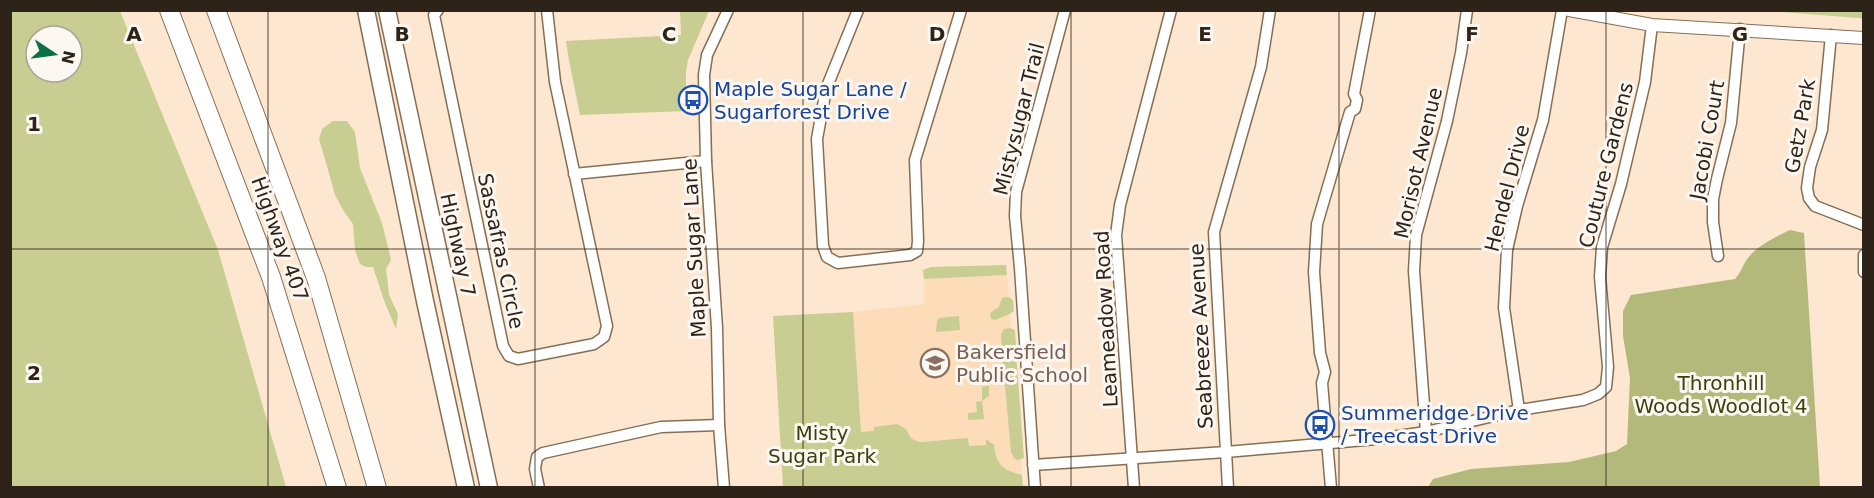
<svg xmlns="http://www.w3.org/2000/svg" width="1874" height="498" font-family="'DejaVu Sans',sans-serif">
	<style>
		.built { fill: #fcdcb9 }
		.green { fill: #c8cd91; fill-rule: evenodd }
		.forest { fill: #b3b97a }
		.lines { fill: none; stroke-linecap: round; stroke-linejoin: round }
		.minor-casing { stroke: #866e54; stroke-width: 13 }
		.tertiary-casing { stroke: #866e54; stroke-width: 14 }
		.primary-casing { stroke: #866e54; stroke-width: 19 }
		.motorway-casing { stroke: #866e54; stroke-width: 20 }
		.minor { stroke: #fff; stroke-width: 10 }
		.tertiary { stroke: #fff; stroke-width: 12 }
		.primary { stroke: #fff; stroke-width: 16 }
		.motorway { stroke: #fff; stroke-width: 18 }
		.grid { fill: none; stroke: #2d2319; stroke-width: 1.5; stroke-opacity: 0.55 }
		.labels { text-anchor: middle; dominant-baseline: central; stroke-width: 6; stroke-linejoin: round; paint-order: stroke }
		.transit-label { font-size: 20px; fill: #164399; stroke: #fdf7f2; text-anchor: start }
		.street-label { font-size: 20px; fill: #2d2319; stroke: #fdf7f2 }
		.education-label { font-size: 20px; fill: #785e54; stroke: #fdf7f2; text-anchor: start }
		.park-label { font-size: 20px; fill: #3c3f0e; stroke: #fdf7f2 }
		.grid-label { font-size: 20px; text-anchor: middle; font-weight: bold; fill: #2d2319; stroke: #fdf7f2; stroke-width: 6; stroke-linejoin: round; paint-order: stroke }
	</style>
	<rect width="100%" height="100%" fill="#fde7d0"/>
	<polygon class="built" points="1007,275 1022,475 1011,472 1000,466 995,455 994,445 986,439 986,445 968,446 968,439 902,442 874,427 875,431 861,432 853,312 924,304 924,279"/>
	<g class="green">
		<path d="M10 11H120L218 250 286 487H11ZM36 36H72V72H36Z"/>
		<polygon points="680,11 709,11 688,60 686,71 686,111 580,115 568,55 566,41 681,35"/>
		<polygon points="1770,11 1863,11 1863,19 1859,18"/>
		<polygon points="333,121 347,121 355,132 360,168 382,223 391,260 386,269 389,295 398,314 396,329 385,303 373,267 366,267 360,264 355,250 353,224 343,210 335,195 325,159 319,139 322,129"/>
		<polygon points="1006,265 1007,275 924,279 923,270 931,267"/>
		<polygon points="1009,297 1013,300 1014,311 1010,314 995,320 991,319 990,313 999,307 1002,298"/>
		<path d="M853 312 861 432 874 431V427L897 424 906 429C912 440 909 438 920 442L968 438 969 446 986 445V439L994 445C996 465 1003 470 1022 475L1023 487H783L773 316Z"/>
		<polygon points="959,316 960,330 936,332 937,321 939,318"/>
		<polygon points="1010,328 1015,330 1016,345 1002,347 1001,335 1004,329"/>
		<polygon points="1009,352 1010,355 1016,354 1024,458 1018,460 1014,458 1011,452 1002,353"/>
		<polygon points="989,386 989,396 982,401 984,419 968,420 968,413 977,412 976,402 982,401 982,387"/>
	</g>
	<path class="forest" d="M1790 230 1804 233 1820 487H1428L1433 479 1471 469 1569 462 1616 451 1627 444 1630 378 1623 336V311L1631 295 1735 279C1742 271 1743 264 1748 258 1757 246 1777 236 1790 230Z"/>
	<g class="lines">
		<g class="minor-casing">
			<g id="minor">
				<polyline points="438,10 434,15 503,346 509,356 518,359 594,344 604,337 607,326 555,82 547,10"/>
				<polyline points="858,10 826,89 817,139 823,246 827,257 838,263 910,255 917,251 918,241 915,160 961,10"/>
				<polyline points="1831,35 1822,130 1810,167 1807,188 1809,198 1815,206 1864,225"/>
				<polyline points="574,174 706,161"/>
				<polyline points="1864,255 1864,272"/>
				<polyline points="1718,256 1713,222 1713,199 1717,179 1731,123 1740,29"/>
				<polyline points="1519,410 1504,308 1507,250 1517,206 1543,120 1562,10"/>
				<polyline points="1426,432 1414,271 1416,235 1447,121 1461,53 1467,10"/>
				<polyline points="1033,465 1226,452 1377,439 1426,432 1519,410 1583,400 1598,394 1606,387 1608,367 1600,277 1602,247 1621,184 1645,82 1652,25"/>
				<polyline points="539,488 535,469 537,457 543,453 661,427 719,425"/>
				<polyline points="724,488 719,425 717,328 706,161 704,75 707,55 728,10"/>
				<polyline points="1035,488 1020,268 1015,216 1016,192 1065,10"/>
				<polyline points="1134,488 1116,235 1120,205 1171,10"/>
				<polyline points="1228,488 1214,232 1261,67 1270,10"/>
				<polyline points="1331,488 1322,383 1325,372 1320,353 1314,272 1317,224 1350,112 1355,109 1357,100 1354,94 1370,10"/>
			</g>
		</g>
		<g class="tertiary-casing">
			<polyline id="tertiary" points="1569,10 1652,25 1864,38"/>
		</g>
		<g class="primary-casing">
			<g id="primary">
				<polyline points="366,10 425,301 466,488"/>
				<polyline points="387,10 489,488"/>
			</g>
		</g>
		<g class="motorway-casing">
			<g id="motorway">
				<polyline points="169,10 271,277 337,488"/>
				<polyline points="216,10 316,278 377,488"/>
			</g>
		</g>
		<use href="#minor" class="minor"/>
		<use href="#tertiary" class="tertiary"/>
		<use href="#primary" class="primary"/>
		<use href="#motorway" class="motorway"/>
	</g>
	<path class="grid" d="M268 10V488M535 10V488M803 10V488M1071 10V488M1339 10V488M1606 10V488M10 249H1864"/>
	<defs>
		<g id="bus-ring" transform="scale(1.5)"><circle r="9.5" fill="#fdf7f2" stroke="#1a4fb4" stroke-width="1.5"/><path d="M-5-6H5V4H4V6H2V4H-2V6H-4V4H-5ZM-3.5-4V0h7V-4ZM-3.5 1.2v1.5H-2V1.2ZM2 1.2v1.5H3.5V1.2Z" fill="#1a4fb4"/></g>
		<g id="school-ring" transform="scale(1.5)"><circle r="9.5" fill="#fdf7f2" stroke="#8d6e63" stroke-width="1.5"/><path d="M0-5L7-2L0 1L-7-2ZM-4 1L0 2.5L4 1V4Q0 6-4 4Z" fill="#8d6e63"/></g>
	</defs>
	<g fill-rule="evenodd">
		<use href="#bus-ring" x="693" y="100"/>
		<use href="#school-ring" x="935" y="363"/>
		<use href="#bus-ring" x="1320" y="425"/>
	</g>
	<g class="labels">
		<g class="transit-label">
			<text x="714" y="89">Maple Sugar Lane /<tspan x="714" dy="23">Sugarforest Drive</tspan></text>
			<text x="1341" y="413">Summeridge Drive<tspan x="1341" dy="23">/ Treecast Drive</tspan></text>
		</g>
		<g class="street-label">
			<text transform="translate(1019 119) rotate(-76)">Mistysugar Trail</text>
			<text transform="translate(1800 126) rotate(-80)">Getz Park</text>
			<text transform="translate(1707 140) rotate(-80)">Jacobi Court</text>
			<text transform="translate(1418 163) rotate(-77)">Morisot Avenue</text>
			<text transform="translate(1606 165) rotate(-76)">Couture Gardens</text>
			<text transform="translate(1507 188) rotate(-76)">Hendel Drive</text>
			<text transform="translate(280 239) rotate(70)">Highway 407</text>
			<text transform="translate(458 245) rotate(78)">Highway 7</text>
			<text transform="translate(694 248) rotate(-93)">Maple Sugar Lane</text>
			<text transform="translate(501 251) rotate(78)">Sassafras Circle</text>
			<text transform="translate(1106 319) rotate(-93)">Leameadow Road</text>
			<text transform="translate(1201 336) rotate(-93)">Seabreeze Avenue</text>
		</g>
		<g class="education-label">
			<text x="956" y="352">Bakersfield<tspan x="956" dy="23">Public School</tspan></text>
		</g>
		<g class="park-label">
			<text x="1721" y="383">Thronhill<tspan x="1721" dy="23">Woods Woodlot 4</tspan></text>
			<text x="822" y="433">Misty<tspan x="822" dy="23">Sugar Park</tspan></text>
		</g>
	</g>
	<g class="grid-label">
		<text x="134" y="41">A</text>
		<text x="402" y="41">B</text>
		<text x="669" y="41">C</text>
		<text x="937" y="41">D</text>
		<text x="1205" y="41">E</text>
		<text x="1472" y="41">F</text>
		<text x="1740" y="41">G</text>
		<text x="34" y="131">1</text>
		<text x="34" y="380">2</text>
	</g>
	<rect width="1874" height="498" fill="none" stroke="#2d2319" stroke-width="24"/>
	<g transform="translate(54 54) rotate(103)"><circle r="28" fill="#fdf7f2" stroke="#aaa29b" stroke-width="1.5"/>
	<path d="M0-4.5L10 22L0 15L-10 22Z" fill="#097047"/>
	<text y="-9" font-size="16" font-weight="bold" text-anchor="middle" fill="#2d2319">N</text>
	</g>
</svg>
